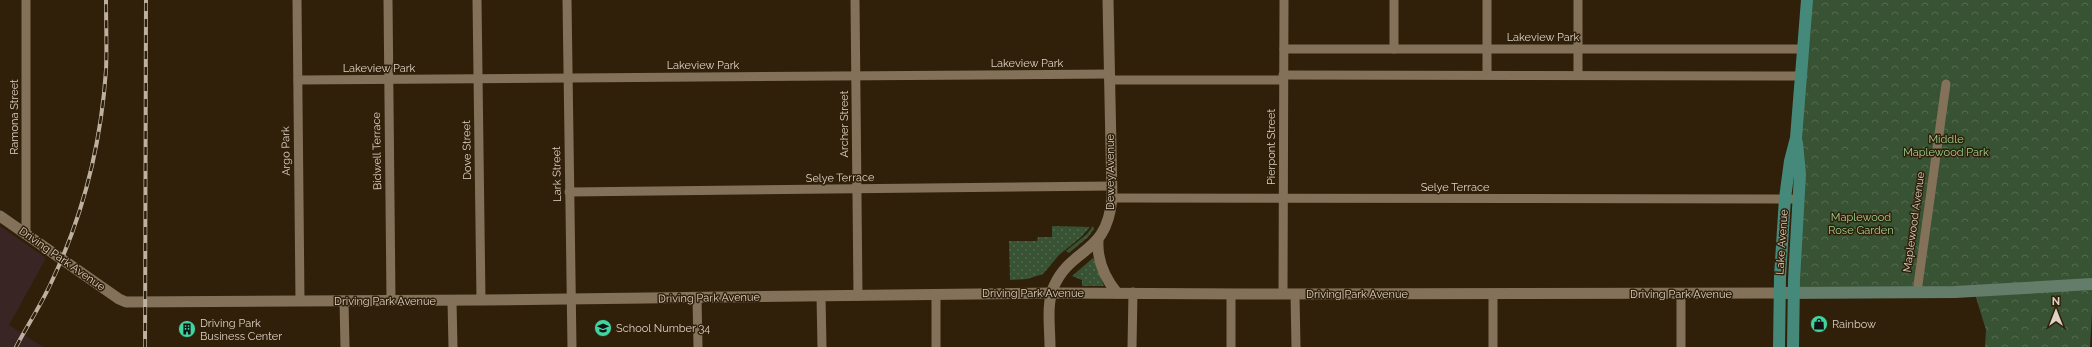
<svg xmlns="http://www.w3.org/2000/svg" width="2092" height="347" font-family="Raleway,sans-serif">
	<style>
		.industrial { fill: #392524 }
		.grass { fill: url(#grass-dots) }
		.forest { fill: url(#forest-crowns) }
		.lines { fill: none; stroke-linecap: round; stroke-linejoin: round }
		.minor { stroke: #837159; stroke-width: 9 }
		.tertiary { stroke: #837159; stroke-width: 11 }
		.secondary { stroke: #647d6a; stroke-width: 12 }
		.primary { stroke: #45897b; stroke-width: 12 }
		.rail-casing { stroke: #bcb0a1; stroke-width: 4 }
		.rail { stroke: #30200a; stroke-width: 2.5; stroke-dasharray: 8; stroke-linecap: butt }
		.labels { text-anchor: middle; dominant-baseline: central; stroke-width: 3; stroke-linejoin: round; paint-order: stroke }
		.street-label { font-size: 11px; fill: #ddd2c5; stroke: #30200a }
		.park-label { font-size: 11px; fill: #9cd492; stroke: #30200a }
		.poi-label { font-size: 11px; fill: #ddd2c5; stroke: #30200a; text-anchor: start }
	</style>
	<defs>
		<pattern id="grass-dots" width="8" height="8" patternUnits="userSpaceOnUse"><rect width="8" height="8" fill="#385234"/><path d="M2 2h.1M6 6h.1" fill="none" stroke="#546a50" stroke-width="1.8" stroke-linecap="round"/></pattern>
		<pattern id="forest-crowns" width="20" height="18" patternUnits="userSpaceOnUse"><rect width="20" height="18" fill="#385234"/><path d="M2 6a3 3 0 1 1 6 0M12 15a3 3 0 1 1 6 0" fill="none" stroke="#546a50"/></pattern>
	</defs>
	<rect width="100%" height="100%" fill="#30200a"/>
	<polygon class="industrial" points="0,226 46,258 9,325 43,347 0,347"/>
	<g class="grass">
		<polygon points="1052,226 1090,227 1081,237 1059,255 1043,274 1027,279 1010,280 1009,241 1037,241 1038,237 1052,237"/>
		<polygon points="1093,226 1094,229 1088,237 1069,253 1066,251 1087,234"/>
		<polygon points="1093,258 1094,259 1104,286 1082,286 1082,280 1072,276"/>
	</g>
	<polygon class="forest" points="1807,0 2092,0 2092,311 2090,347 1985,347 1986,330 1974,291 1793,293"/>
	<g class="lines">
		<g class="minor">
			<polyline points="26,0 26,234"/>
			<polyline points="297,0 300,301"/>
			<polyline points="388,0 391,301"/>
			<polyline points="477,0 481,300"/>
			<polyline points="567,0 572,347"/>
			<polyline points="855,0 858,296"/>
			<polyline points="1394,0 1394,49"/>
			<polyline points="1487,0 1487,75"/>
			<polyline points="1578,0 1578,75"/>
			<polyline points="1284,49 1803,49"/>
			<polyline points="1283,75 1801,76"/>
			<polyline points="298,80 1109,74"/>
			<polyline points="1109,80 1283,80"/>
			<polyline points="569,192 1112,186"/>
			<polyline points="1112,198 1792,199"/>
			<polyline points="1917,292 1946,84"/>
			<polyline points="1283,294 1284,0"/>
			<polyline points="1295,294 1296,347"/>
			<polyline points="1493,294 1493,347"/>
			<polyline points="936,295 936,347"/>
			<polyline points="821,296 822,347"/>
			<polyline points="697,298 698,347"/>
			<polyline points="344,301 345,347"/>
			<polyline points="452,301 453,347"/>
			<polyline points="1132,347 1133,292"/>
			<polyline points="1231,347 1231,294"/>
			<polyline points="1681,347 1681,294"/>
		</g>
		<g class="tertiary">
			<polyline points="0,216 119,299 126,302 481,300 1052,293 1247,294 1779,293"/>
			<path d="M1098 241C1097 261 1104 277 1117 293"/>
			<path d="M1050 347C1050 327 1046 304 1054 286 1072 246 1107 256 1112 198L1108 0"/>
		</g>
		<polyline class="secondary" points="1779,293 1955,292 2092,284"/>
		<g class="primary">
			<polyline points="1779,347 1780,277 1785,198 1790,161 1796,138 1807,0"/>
			<polyline points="1793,347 1794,280 1800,174 1797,143"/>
		</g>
		<g class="rail-casing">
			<g id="rail">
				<path d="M16 347C27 326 41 305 51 283 83 216 101 144 106 70 107 47 106 23 106 0"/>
				<polyline points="145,347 146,0"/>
			</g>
		</g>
		<use href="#rail" class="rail"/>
	</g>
	<defs>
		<g id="shop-disc" transform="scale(0.9)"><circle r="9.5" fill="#41d4a1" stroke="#30200a"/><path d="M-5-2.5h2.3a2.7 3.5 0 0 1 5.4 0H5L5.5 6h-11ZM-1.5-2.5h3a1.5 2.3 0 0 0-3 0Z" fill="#111"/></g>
		<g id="school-disc" transform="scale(0.9)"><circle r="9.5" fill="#41d4a1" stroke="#30200a"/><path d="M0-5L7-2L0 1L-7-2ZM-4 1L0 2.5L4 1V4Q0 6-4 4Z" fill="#111"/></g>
		<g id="building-disc" transform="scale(0.9)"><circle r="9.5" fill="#41d4a1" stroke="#30200a"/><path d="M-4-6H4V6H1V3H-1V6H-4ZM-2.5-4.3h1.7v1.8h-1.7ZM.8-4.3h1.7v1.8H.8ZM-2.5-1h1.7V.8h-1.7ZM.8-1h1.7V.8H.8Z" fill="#111"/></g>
	</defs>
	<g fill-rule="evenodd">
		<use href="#shop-disc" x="1819" y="324"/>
		<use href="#school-disc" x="603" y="328"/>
		<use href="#building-disc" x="187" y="329"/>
	</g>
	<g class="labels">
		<g class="street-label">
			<text x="1543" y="37">Lakeview Park</text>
			<text x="1027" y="63">Lakeview Park</text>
			<text x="703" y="65">Lakeview Park</text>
			<text x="379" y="68">Lakeview Park</text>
			<text transform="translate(14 117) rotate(-90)">Ramona Street</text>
			<text transform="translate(844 124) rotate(-90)">Archer Street</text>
			<text transform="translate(1271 147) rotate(-90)">Pierpont Street</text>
			<text transform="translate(467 150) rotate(-91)">Dove Street</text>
			<text transform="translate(286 151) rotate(-91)">Argo Park</text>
			<text transform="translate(377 151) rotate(-91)">Bidwell Terrace</text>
			<text transform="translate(1110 172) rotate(-90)">Dewey Avenue</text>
			<text transform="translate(557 174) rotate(-91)">Lark Street</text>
			<text transform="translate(840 178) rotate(-1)">Selye Terrace</text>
			<text x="1455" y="187">Selye Terrace</text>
			<text transform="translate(1914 222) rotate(-82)">Maplewood Avenue</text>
			<text transform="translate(1782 242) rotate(-86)">Lake Avenue</text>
			<text transform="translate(62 259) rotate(35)">Driving Park Avenue</text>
			<text x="1033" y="293">Driving Park Avenue</text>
			<text x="1357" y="294">Driving Park Avenue</text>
			<text x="1681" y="294">Driving Park Avenue</text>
			<text transform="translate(709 298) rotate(-1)">Driving Park Avenue</text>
			<text x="385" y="301">Driving Park Avenue</text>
		</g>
		<g class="park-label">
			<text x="1946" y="139">Middle<tspan x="1946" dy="13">Maplewood Park</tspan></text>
			<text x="1861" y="217">Maplewood<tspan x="1861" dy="13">Rose Garden</tspan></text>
		</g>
		<g class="poi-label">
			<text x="200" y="323">Driving Park<tspan x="200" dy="13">Business Center</tspan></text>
			<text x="1832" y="324">Rainbow</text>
			<text x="616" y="328">School Number 34</text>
		</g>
	</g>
	<g transform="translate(2056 311)" stroke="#30200a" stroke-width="3" paint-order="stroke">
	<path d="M0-3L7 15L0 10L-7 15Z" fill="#ddd2c5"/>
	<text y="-6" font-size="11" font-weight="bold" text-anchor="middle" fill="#ddd2c5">N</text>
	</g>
</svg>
